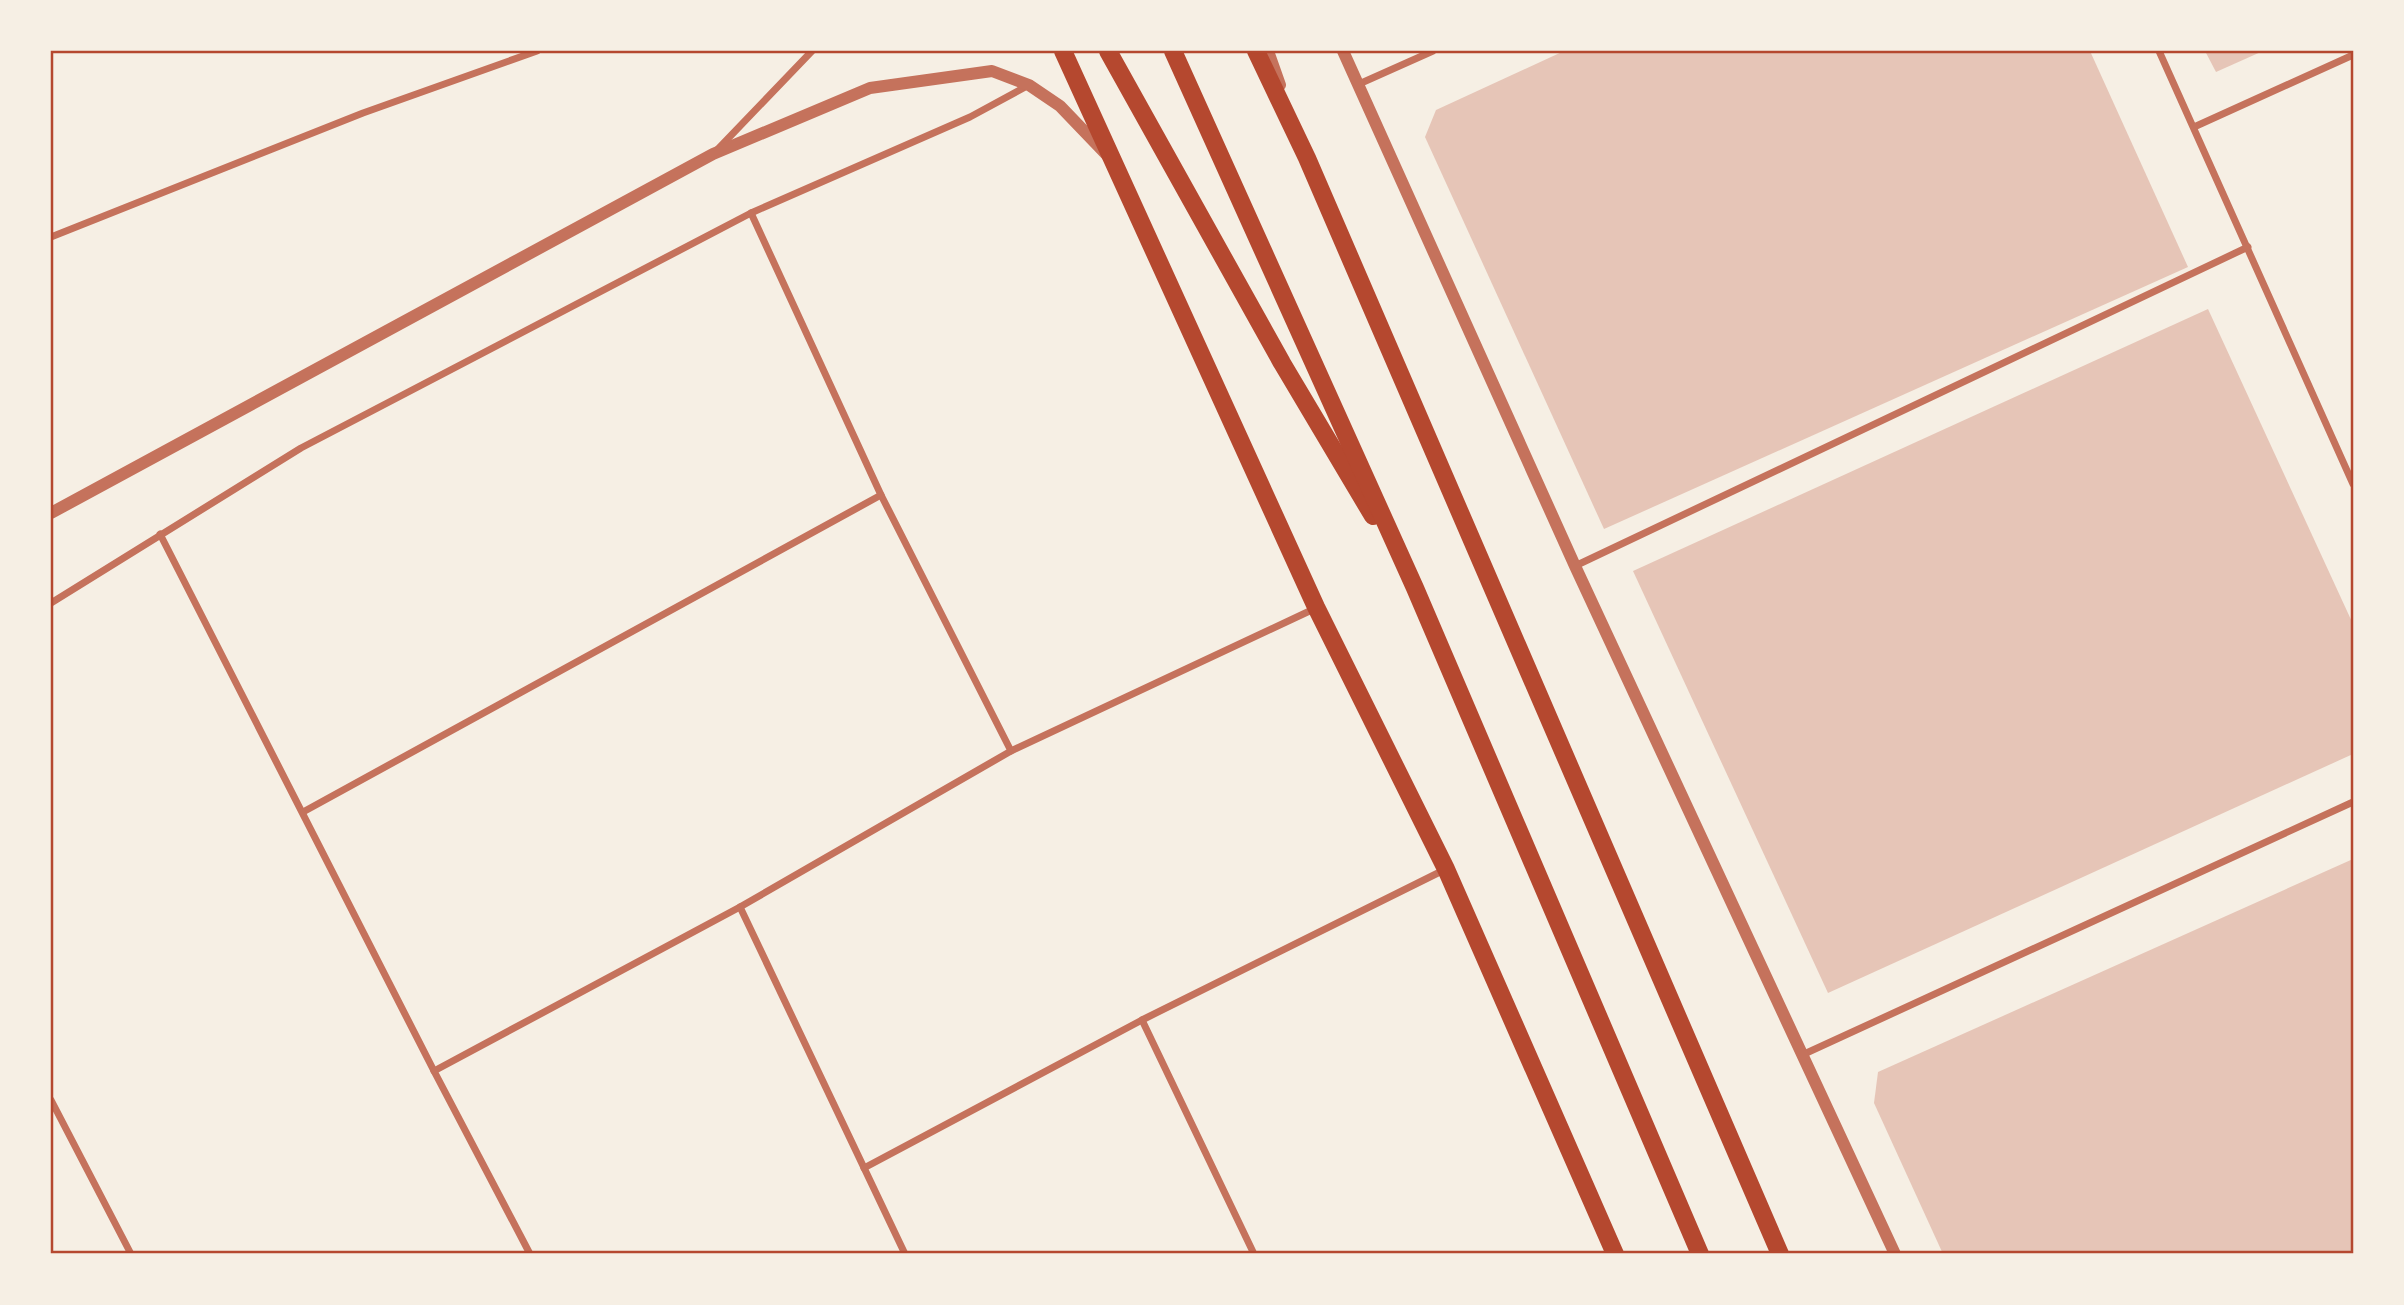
<svg xmlns="http://www.w3.org/2000/svg" width="2404" height="1305" font-family="Jost,sans-serif">
	<style>
		.building { fill: #e6c5b7 }
		.lines { fill: none; stroke-linecap: round; stroke-linejoin: round }
		.minor { stroke: #c5725c; stroke-width: 7 }
		.tertiary { stroke: #c5725c; stroke-width: 12 }
		.primary { stroke: #b5482f; stroke-width: 18 }
		.neatline { fill: none; stroke: #b5482f; stroke-width: 2.5 }
	</style>
	<rect width="100%" height="100%" fill="#f6efe4"/>
	<g class="building">
		<polygon points="1564,51 2090,51 2188,267 1604,529 1425,137 1436,110"/>
		<polygon points="2205,51 2263,51 2216,72"/>
		<polygon points="2208,309 2353,624 2353,754 1828,993 1633,571"/>
		<polygon points="2353,859 2353,1254 1943,1254 1874,1103 1878,1072"/>
	</g>
	<g class="lines">
		<g class="minor">
			<polyline points="2159,51 2353,484"/>
			<polyline points="1359,84 1433,51"/>
			<polyline points="2194,127 2353,55"/>
			<polyline points="718,149 812,51"/>
			<polyline points="751,213 881,495 1011,751"/>
			<polyline points="51,237 363,113 537,51"/>
			<polyline points="160,534 434,1071 530,1254"/>
			<polyline points="1575,566 2248,247"/>
			<polyline points="51,603 301,448 751,213 970,117 1029,85"/>
			<polyline points="303,812 881,495"/>
			<polyline points="740,907 905,1254"/>
			<polyline points="1142,1020 1254,1254"/>
			<polyline points="1802,1055 2353,802"/>
			<polyline points="434,1071 740,907 1011,751 1316,608"/>
			<polyline points="51,1100 131,1254"/>
			<polyline points="864,1168 1142,1020 1446,869"/>
		</g>
		<g class="tertiary">
			<polyline points="1268,51 1280,85"/>
			<polyline points="1343,51 1575,566 1895,1254"/>
			<polyline points="51,513 713,154 870,88 992,71 1029,85 1060,106 1107,155"/>
		</g>
		<g class="primary">
			<polyline points="1063,51 1316,607 1446,869 1615,1254"/>
			<polyline points="1108,51 1282,363 1373,516"/>
			<polyline points="1173,51 1415,588 1700,1254"/>
			<polyline points="1256,51 1307,158 1780,1254"/>
		</g>
	</g>
	<rect width="2404" height="1305" fill="none" stroke="#f6efe4" stroke-width="105"/>
	<rect x="52" y="52" width="2300" height="1200" class="neatline"/>
</svg>
